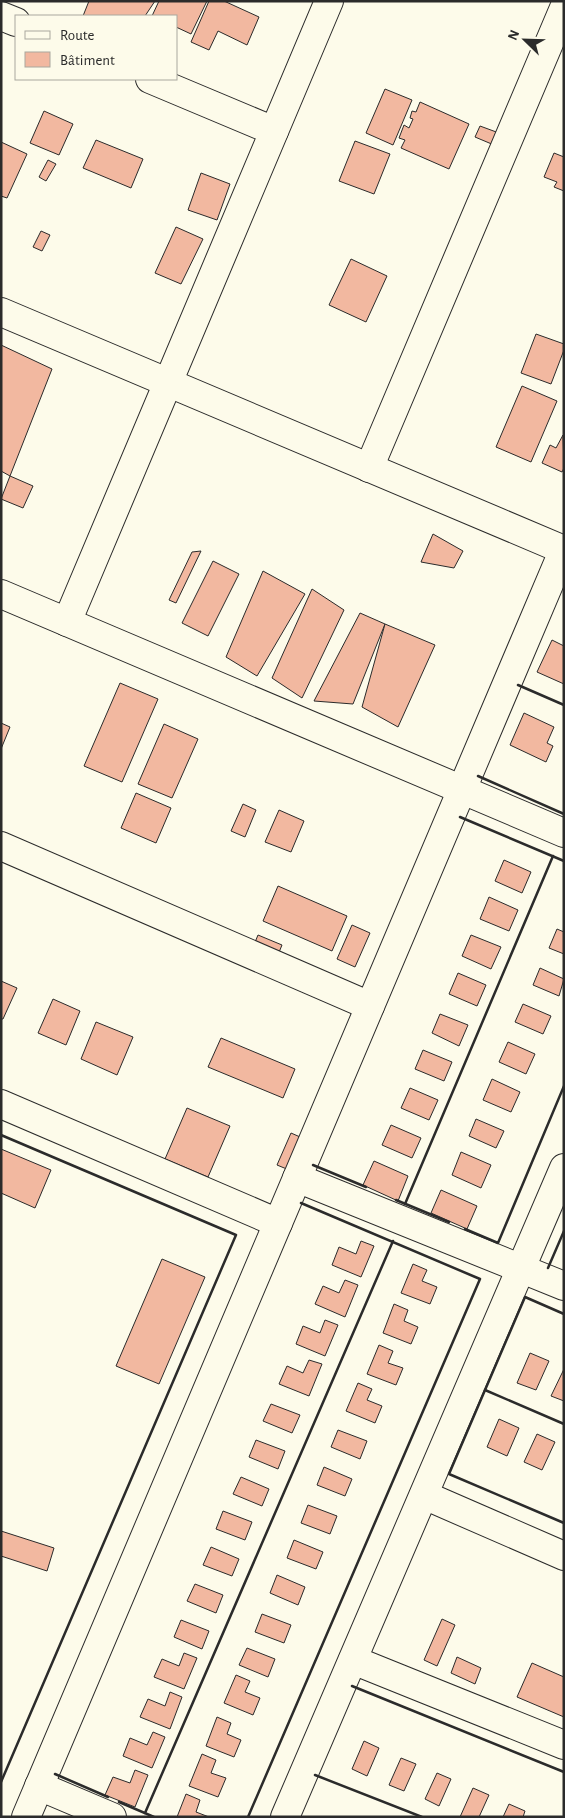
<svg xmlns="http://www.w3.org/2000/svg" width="565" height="1818" font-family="'Alegreya Sans',sans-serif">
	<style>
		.building { fill: #f2b8a0; stroke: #2b2b2b }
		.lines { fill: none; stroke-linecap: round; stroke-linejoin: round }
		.minor-casing { stroke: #2b2b2b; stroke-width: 30 }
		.minor { stroke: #fdfbea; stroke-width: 28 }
		.wall { stroke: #2b2b2b; stroke-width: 2.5 }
	</style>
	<rect width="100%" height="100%" fill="#fdfbea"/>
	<g class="building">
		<polygon points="89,1 155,1 145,16 83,16"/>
		<polygon points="159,1 207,1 191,34 176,27 176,16 152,16"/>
		<polygon points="209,1 224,1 259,17 247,45 218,31 209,50 191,42"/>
		<polygon points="385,89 412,100 393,145 366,133"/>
		<polygon points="420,102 469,124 449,169 401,148 405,140 399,138 404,125 409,128 413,119 410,118 412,111 416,112"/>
		<polygon points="44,111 73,124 59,155 30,143"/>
		<polygon points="480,126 499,133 494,145 475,137"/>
		<polygon points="96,140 143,159 131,188 83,168"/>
		<polygon points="355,141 390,154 374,194 339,181"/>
		<polygon points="1,142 27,154 7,198 1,196"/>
		<polygon points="554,153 564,157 564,191 554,187 557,182 544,177"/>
		<polygon points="48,160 56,164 46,181 39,177"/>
		<polygon points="201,173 230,184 217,220 188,210"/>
		<polygon points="176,227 203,239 181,284 155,273"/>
		<polygon points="41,231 50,235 42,251 33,247"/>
		<polygon points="351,259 387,276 366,322 329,305"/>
		<polygon points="536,334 564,344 564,350 551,384 521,373"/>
		<polygon points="1,345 52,369 10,476 1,471"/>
		<polygon points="522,386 557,401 531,462 496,447"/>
		<polygon points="563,435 564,468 562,472 542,463 550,445 556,448"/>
		<polygon points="10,476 33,486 23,508 1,499"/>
		<polygon points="433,534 463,551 454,568 421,562"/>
		<polygon points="201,551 176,603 169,600 192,552"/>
		<polygon points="213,561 239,574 208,636 182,623"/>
		<polygon points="263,571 305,594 257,676 226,657"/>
		<polygon points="312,589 344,610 302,698 272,678"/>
		<polygon points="360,613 385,624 353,704 314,701"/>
		<polygon points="385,624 435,645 398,727 362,707"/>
		<polygon points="552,640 564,646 564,684 537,672"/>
		<polygon points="120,683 158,699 122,782 84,766"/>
		<polygon points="524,713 554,727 547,743 553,746 546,762 510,745"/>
		<polygon points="1,723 10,727 1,749"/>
		<polygon points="164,724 198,739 172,798 138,784"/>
		<polygon points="136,793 171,808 156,843 121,828"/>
		<polygon points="243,804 256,810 245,837 231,831"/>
		<polygon points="279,810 304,821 291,852 265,842"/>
		<polygon points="504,860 531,872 522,893 495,881"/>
		<polygon points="278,886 347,916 332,951 263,921"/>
		<polygon points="489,897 518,910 509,931 480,919"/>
		<polygon points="352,925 370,933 355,967 337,959"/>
		<polygon points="557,929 564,932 564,954 549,948"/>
		<polygon points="258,935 282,945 275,962 251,952"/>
		<polygon points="471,935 501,947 491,969 462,956"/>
		<polygon points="540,968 564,979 559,996 533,985"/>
		<polygon points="458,973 486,985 477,1006 449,994"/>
		<polygon points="1,981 17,988 3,1019 1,1019"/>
		<polygon points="53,999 80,1011 66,1045 38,1033"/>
		<polygon points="523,1004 551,1016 543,1034 515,1022"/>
		<polygon points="440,1014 468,1025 459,1046 432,1033"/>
		<polygon points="96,1022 133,1037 117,1075 81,1059"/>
		<polygon points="221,1038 295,1069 283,1098 208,1067"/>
		<polygon points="508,1042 535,1054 526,1074 499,1062"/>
		<polygon points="423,1050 452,1062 444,1081 415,1069"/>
		<polygon points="492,1079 520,1092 511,1112 483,1100"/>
		<polygon points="410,1088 438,1100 429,1120 401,1108"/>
		<polygon points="187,1108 230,1126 208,1177 165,1159"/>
		<polygon points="476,1119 504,1131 496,1148 469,1136"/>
		<polygon points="391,1125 421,1138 412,1158 382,1145"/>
		<polygon points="291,1133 307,1140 294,1172 277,1165"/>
		<polygon points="1,1149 51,1170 35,1208 1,1193"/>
		<polygon points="461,1152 491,1165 481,1188 452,1175"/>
		<polygon points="374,1161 408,1176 398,1201 363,1185"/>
		<polygon points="441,1190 477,1206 467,1229 431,1213"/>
		<polygon points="361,1241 374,1246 361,1277 332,1265 339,1247 356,1254"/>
		<polygon points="162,1259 205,1277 159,1384 116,1366"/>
		<polygon points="413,1264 427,1270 422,1281 437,1287 430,1304 401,1293"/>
		<polygon points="345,1280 358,1285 345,1317 315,1304 323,1286 339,1293"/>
		<polygon points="394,1304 408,1310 404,1321 418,1327 411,1344 383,1333"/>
		<polygon points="325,1320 338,1325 325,1356 296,1344 303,1326 320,1333"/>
		<polygon points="379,1345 393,1351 388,1363 403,1368 396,1385 367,1374"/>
		<polygon points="530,1353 549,1361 536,1390 517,1383"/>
		<polygon points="309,1360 322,1364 309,1396 279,1384 287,1366 303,1373"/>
		<polygon points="564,1369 564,1401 551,1396"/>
		<polygon points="358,1383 372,1389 367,1400 382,1406 375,1423 346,1411"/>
		<polygon points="271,1404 300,1415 292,1433 263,1421"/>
		<polygon points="499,1419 519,1428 507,1456 487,1447"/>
		<polygon points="338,1430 367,1441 360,1459 331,1447"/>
		<polygon points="537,1434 555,1442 542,1470 524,1462"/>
		<polygon points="256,1440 285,1451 278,1469 249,1457"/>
		<polygon points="324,1467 352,1479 345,1496 317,1485"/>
		<polygon points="241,1477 269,1489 262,1506 233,1494"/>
		<polygon points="308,1505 337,1516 330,1534 301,1523"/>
		<polygon points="223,1511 252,1522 245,1540 216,1529"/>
		<polygon points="1,1531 54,1548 47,1571 1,1556"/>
		<polygon points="294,1540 323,1552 316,1569 287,1558"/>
		<polygon points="211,1547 239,1559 232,1576 203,1565"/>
		<polygon points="277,1575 305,1587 298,1605 270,1593"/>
		<polygon points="195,1584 223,1595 216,1613 187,1601"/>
		<polygon points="262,1614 291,1625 284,1643 255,1632"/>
		<polygon points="442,1619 455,1625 437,1666 424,1660"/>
		<polygon points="181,1620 209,1631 202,1649 174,1637"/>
		<polygon points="247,1648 275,1659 268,1677 239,1665"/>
		<polygon points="184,1653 197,1658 184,1689 154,1677 162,1659 179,1666"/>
		<polygon points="457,1657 481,1668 475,1684 451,1673"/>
		<polygon points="532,1663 564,1677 564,1717 517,1697"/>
		<polygon points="236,1675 250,1681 245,1692 260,1698 253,1715 224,1703"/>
		<polygon points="170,1692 182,1697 170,1729 140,1717 148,1699 165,1706"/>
		<polygon points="217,1717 231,1723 227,1734 241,1740 234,1757 206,1746"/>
		<polygon points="153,1732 165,1737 152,1768 123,1756 130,1738 147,1745"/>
		<polygon points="364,1741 379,1748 367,1776 352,1769"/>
		<polygon points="202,1754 216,1760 211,1773 226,1778 218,1797 189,1786"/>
		<polygon points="401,1758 416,1764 404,1791 389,1785"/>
		<polygon points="135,1770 148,1775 135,1807 105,1795 113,1777 130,1783"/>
		<polygon points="437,1773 451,1779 439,1806 425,1799"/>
		<polygon points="473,1788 489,1795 479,1817 460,1817"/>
		<polygon points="186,1794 200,1800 196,1812 209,1817 177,1817"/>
		<polygon points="509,1804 525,1811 523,1817 503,1817"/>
	</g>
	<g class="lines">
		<g class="minor-casing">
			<g id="minor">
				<polyline points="1,16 16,22"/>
				<polyline points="150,79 274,131"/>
				<polyline points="1,312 564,550"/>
				<polyline points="369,468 564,8"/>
				<polyline points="1,594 564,833"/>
				<polyline points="67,622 329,1"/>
				<polyline points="1,846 370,1006"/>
				<polyline points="1,1104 278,1223"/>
				<polyline points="297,1178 564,1286"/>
				<polyline points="424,1495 564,1556"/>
				<polyline points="353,1660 564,1745"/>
				<polyline points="39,1786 112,1817"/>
				<polyline points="26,1817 564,549"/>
				<polyline points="285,1817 564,1168"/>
			</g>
		</g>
		<use href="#minor" class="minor"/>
		<g class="wall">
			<polyline points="518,685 564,705"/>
			<polyline points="478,776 564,814"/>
			<polyline points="460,817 564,861"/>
			<polyline points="1,1135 236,1235 1,1782"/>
			<polyline points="313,1165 366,1187"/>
			<polyline points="396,1200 449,1222"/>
			<polyline points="405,1204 553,856"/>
			<polyline points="465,1229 498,1243 564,1086"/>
			<polyline points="548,1268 564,1231"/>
			<polyline points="564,1314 525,1297 449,1474 564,1523"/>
			<polyline points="485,1390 564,1424"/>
			<polyline points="352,1686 564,1772"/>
			<polyline points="55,1774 108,1797"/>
			<polyline points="315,1775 422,1817"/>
			<polyline points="119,1802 154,1817"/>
			<polyline points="145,1813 393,1241"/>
			<polyline points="248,1817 480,1279 301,1203"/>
		</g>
	</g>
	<rect width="565" height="1818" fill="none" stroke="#2b2b2b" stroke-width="5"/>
	<rect x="15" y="15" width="162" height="65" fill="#fdfbea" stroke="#a9a89e"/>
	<rect x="25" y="31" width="25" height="8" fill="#fdfbea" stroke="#a9a89e"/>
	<text x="60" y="40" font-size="15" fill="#2b2b2b">Route</text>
	<rect x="25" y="52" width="25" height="15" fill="#f2b8a0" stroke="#a9a89e"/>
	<text x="60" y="65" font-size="15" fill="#2b2b2b">Bâtiment</text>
	<g transform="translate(525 40) rotate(293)" stroke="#fdfbea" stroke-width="4" paint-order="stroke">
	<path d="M0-4L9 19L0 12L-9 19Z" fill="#2b2b2b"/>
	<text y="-8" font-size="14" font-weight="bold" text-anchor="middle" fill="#2b2b2b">N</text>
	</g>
</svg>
